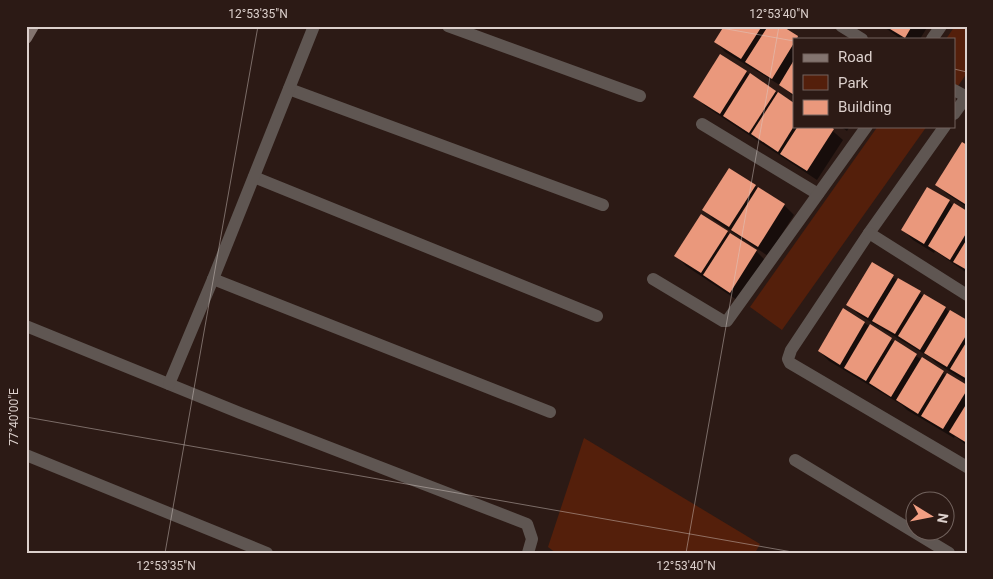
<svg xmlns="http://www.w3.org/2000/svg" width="993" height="579" font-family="Roboto,sans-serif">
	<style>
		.green { fill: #541f0b }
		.shadow { fill: #0007 }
		.building { fill: #ea987c }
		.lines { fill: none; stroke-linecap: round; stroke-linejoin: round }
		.street { stroke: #5f5652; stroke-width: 12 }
		.secondary { stroke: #83746f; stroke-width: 12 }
		.ticks { fill: none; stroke: #dcd0cc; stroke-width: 1; stroke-opacity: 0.45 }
		.neatline { fill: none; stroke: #dcd0cc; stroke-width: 2 }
		.ticks-label { font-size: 12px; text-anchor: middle; fill: #dcd0cc }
	</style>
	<rect width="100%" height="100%" fill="#2c1a15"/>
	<g class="green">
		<polygon points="955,26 967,26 967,73 958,86 954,83 954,39 946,39"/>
		<polygon points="878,126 927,126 782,330 750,307"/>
		<polygon points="584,438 760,544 755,553 556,553 548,547"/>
	</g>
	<g class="shadow">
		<polygon points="725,26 780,26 799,39 794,39 794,97 783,87 725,52 716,42"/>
		<polygon points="880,26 928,26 920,39 901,39 884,27 883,28"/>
		<polygon points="721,56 794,104 794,126 827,126 843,140 817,180 705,106 695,96"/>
		<polygon points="840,126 850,126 847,131"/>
		<polygon points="967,146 967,207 947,194 937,184"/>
		<polygon points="755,186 784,205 794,215 768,256 714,220 704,210"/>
		<polygon points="949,201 953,206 967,213 967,273 935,251 934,253 913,240 903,230"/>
		<polygon points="727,232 756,251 766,261 740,302 686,266 676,256"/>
		<polygon points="872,263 898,281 945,308 950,313 967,322 967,382 936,363 931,358 884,330 879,326 879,327 858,314 848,304"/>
		<polygon points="844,310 947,376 967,386 967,446 955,436 954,438 907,410 902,405 829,361 819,351"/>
	</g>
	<g class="building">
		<polygon points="724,26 762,26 741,59 714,42"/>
		<polygon points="768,26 782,26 798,36 797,39 794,39 794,43 772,79 745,62"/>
		<polygon points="885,26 912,26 905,38"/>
		<polygon points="720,54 747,71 720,114 693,97"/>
		<polygon points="794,60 794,95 779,85"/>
		<polygon points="750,73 776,91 749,133 723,116"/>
		<polygon points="778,92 794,103 794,126 778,152 751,134"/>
		<polygon points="798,126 830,126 834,129 807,171 780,154"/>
		<polygon points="962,142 967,145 967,201 965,204 935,185"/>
		<polygon points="729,168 756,185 729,227 702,210"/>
		<polygon points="758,187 785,204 758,247 731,230"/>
		<polygon points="927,187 950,200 924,244 901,230"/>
		<polygon points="954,203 967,211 967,232 950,260 928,246"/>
		<polygon points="701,214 728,231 701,273 674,256"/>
		<polygon points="730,233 757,250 730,293 703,275"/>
		<polygon points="967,239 967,270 953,262"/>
		<polygon points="872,262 894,275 868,318 846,305"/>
		<polygon points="898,278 921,291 895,334 872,321"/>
		<polygon points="924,294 946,307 920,350 898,336"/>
		<polygon points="843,308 865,322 840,365 818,351"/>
		<polygon points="950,310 967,320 967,334 947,367 924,353"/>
		<polygon points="870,324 892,338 866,381 844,368"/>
		<polygon points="895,340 917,354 891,397 869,383"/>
		<polygon points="967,341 967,379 950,369"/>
		<polygon points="922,357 944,371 918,414 896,400"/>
		<polygon points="947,373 967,385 967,390 943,429 921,416"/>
		<polygon points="967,403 967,443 949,432"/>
	</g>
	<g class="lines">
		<g class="street">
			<polyline points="448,26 640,96"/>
			<polyline points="841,26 862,39"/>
			<polyline points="932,39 941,26"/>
			<polyline points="289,89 603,205"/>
			<polyline points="954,90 967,97"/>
			<polyline points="954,114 967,96"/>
			<polyline points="702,124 818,194"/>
			<polyline points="945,126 869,233 791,350 788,359 790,363 967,467"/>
			<polyline points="254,177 597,316"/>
			<polyline points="869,233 967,295"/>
			<polyline points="213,279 550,412"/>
			<polyline points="653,279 723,321 727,321 867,126"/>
			<polyline points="26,326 240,413 527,524 532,539 528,553"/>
			<polyline points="169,384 213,279 314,26"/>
			<polyline points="26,455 267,553"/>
			<polyline points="795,460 949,553"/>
		</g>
		<polyline class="secondary" points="26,38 33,26"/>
	</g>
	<path class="ticks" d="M710 26 794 41M954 69 967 72M26 417 798 553M165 553 258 26M686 553 779 26"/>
	<rect width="993" height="579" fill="none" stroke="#2c1a15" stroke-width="55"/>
	<rect x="793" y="38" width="162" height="90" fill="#2c1a15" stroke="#72635e"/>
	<rect x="803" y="54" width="25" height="8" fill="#83746f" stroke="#72635e"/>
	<text x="838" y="62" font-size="15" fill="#dcd0cc">Road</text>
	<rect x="803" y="75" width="25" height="15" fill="#541f0b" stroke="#72635e"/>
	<text x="838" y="88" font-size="15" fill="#dcd0cc">Park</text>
	<rect x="803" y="100" width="25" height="15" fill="#ea987c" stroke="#72635e"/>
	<text x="838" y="112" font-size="15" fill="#dcd0cc">Building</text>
	<g transform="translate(930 516) rotate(100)"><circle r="24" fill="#2c1a15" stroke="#72635e"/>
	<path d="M0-4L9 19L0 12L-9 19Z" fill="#f39f83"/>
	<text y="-8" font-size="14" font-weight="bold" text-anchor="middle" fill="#dcd0cc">N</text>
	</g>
	<rect x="28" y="28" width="938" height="524" class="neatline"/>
	<g class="ticks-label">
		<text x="258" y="18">12°53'35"N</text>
		<text x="779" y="18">12°53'40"N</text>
		<text transform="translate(14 417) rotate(-90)" y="4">77°40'00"E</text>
		<text x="166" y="570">12°53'35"N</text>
		<text x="686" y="570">12°53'40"N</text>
	</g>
</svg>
